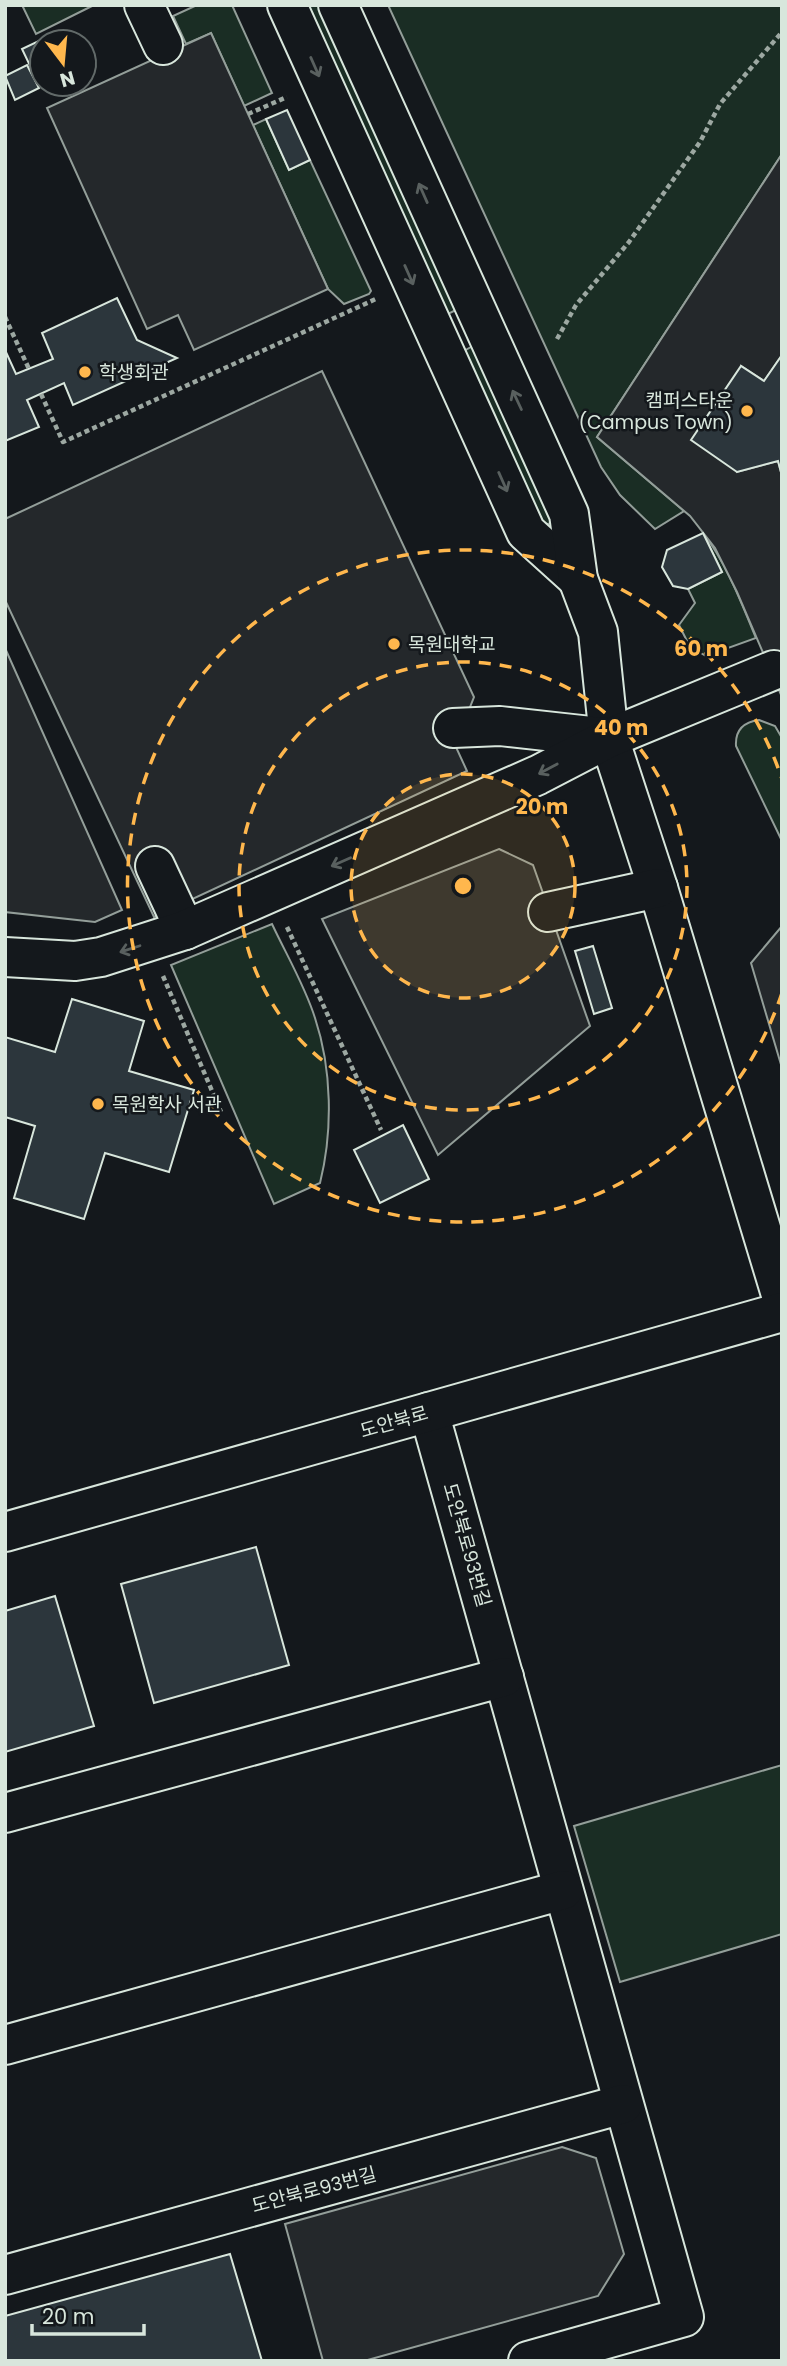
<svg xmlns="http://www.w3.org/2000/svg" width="787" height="2366" font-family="Poppins,'Noto Sans KR',sans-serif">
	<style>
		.green { fill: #1a2d24; stroke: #939e99; stroke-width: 2 }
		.parking { fill: #24282b; stroke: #939e99; stroke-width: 2 }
		.building { fill: #2c363c; stroke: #d8e6dc; stroke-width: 2 }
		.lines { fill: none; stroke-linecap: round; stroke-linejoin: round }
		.minor-casing { stroke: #d8e6dc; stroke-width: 42 }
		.path { stroke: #9da8a2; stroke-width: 4.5; stroke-dasharray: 5 3.5; stroke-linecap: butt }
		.minor { stroke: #14181c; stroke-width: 38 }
		.oneway { stroke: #59605f }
		.ring { fill: none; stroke: #ffb74d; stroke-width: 3.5; stroke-dasharray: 12 9 }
		.poi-dot { fill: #ffb74d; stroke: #14181c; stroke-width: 2.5 }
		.labels { text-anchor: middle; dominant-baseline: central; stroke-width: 5; stroke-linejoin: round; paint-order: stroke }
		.poi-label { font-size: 19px; fill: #d8e6dc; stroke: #14181c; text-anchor: start }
		.street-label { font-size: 19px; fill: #d8e6dc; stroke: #14181c }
		.centre { fill: #ffb74d; stroke: #14181c; stroke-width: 3.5 }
		.ring-label { font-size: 21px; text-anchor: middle; font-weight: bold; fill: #ffb74d; stroke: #14181c; stroke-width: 5; stroke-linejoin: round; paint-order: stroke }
	</style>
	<rect width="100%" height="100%" fill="#14181c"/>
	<g class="green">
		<polygon points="22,5 94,5 36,34"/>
		<polygon points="197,5 232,5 272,93 244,106 211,33 186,44 173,16"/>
		<polygon points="301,5 323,5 456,310 448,314"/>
		<polygon points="388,5 782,5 782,154 597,437 684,511 655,529 620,495 601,467"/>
		<polygon points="266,119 289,170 310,160 371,291 369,294 344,304 328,289 253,125"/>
		<polygon points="471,347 477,349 553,523 541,525 464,351"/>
		<path d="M703 533C727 564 741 602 756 638L706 656 690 647 679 625 695 603 688 589 722 572Z"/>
		<path d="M759 720 775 726 782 738V841L736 746C735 730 744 722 759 720Z"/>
		<path d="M272 924C286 954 305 986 315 1018 332 1069 333 1131 320 1183L274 1204 171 965Z"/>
		<polygon points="782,1765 782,1934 620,1982 574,1826"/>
	</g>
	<g class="parking">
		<polygon points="211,33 328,289 194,350 178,315 147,329 47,108"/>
		<polygon points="782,154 782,355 764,381 741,366 737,472 778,461 782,476 782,697 737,592 715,548 690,516 597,437"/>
		<polygon points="322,371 474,697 455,745 467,771 154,917 5,600 5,519"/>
		<polygon points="5,648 122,910 95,922 5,912"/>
		<polygon points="499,849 533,865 590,1026 438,1155 322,919"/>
		<polygon points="782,926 782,1068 751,963"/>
		<polygon points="562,2147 596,2158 624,2254 598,2296 364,2361 323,2361 285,2224"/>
	</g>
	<g class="building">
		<polygon points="45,38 47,42 42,42 42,68 33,72 22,49"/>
		<polygon points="27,65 39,88 15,100 5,76"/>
		<polygon points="287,110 310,160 289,170 266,119"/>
		<polygon points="117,298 137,340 177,358 73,405 64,383 27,400 39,427 5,441 5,350 16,374 53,359 42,333"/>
		<polygon points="782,355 782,476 778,461 737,472 691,440 741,366 764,381"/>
		<polygon points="703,533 722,572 688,589 673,586 662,567 667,550"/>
		<polygon points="593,946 612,1008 594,1014 575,951"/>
		<polygon points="72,999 144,1021 129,1071 194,1090 169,1172 105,1153 84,1219 14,1198 35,1126 5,1117 5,1037 55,1052"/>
		<polygon points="403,1125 429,1179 380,1203 354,1150"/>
		<polygon points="256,1547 289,1665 154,1703 121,1584"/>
		<polygon points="55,1596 94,1726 5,1752 5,1611"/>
		<polygon points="230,2254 262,2361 5,2361 5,2316"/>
	</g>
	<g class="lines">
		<g class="minor-casing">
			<g id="minor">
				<polyline points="144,5 163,45"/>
				<polyline points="287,5 526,532 578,579"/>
				<polyline points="338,5 569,514 578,579 598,632 609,738 658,888 782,1298"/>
				<polyline points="453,728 500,726 609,738"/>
				<polyline points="155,866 185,930"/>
				<polyline points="548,912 658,888"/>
				<polyline points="5,957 75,961 101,957 185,930 538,775 609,738 774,670"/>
				<polyline points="429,1412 684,2317 528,2361"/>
				<polyline points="5,1532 782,1312"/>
				<polyline points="5,1813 504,1677"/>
				<polyline points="5,2045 563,1890"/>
				<polyline points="5,2275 623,2104"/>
			</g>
		</g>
		<g class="path">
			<polyline points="248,114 287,97"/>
			<polyline points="5,317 29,369"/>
			<polyline points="557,339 576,305 629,242 700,142 720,104 782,32"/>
			<polyline points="41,394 63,442 378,298"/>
			<polyline points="287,927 381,1130"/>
			<polyline points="163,976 221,1112"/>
		</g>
		<use href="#minor" class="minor"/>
	</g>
	<defs><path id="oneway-shaft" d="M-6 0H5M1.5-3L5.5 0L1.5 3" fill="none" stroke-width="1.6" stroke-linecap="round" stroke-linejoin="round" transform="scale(1.75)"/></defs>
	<g class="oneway">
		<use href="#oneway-shaft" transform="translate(315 67) rotate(66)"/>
		<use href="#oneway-shaft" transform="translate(423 193) rotate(-114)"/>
		<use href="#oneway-shaft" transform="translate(409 275) rotate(66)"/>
		<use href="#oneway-shaft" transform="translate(517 400) rotate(-115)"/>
		<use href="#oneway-shaft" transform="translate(503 482) rotate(66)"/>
		<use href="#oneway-shaft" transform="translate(548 769) rotate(152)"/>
		<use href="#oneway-shaft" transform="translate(341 862) rotate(156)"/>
		<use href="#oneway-shaft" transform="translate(130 949) rotate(162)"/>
	</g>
	<circle cx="463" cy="886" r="112" fill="#ffb74d" fill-opacity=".12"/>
	<g class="ring">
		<circle cx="463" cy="886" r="112"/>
		<circle cx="463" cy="886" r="224"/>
		<path d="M782 993A336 336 0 1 1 782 779"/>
	</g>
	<g class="poi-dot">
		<circle cx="85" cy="372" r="7"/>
		<circle cx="747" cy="411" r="7"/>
		<circle cx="394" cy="644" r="7"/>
		<circle cx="98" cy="1104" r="7"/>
	</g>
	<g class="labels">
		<g class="poi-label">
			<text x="99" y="372">학생회관</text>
			<text x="733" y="400" text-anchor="end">캠퍼스타운<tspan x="733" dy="22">(Campus Town)</tspan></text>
			<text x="408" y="644">목원대학교</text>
			<text x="112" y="1104">목원학사 서관</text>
		</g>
		<g class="street-label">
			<text transform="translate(394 1422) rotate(-16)">도안북로</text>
			<text transform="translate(467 1545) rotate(74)">도안북로93번길</text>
			<text transform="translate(314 2190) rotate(-15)">도안북로93번길</text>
		</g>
	</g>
	<circle cx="463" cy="886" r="10" class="centre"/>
	<g class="ring-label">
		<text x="701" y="656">60 m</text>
		<text x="621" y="735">40 m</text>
		<text x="542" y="814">20 m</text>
	</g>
	<rect width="787" height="2366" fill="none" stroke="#d8e6dc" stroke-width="14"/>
	<g transform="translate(63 63) rotate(164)"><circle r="33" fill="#14181c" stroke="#626a69" stroke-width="2"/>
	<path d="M0-5L12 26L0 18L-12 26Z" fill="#ffb74d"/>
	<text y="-10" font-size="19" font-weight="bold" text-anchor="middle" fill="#d8e6dc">N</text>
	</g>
	<path d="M32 2324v10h112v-10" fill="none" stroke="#d8e6dc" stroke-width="3.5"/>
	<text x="42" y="2324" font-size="21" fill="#d8e6dc" stroke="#14181c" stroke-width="5" paint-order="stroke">20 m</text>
</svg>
